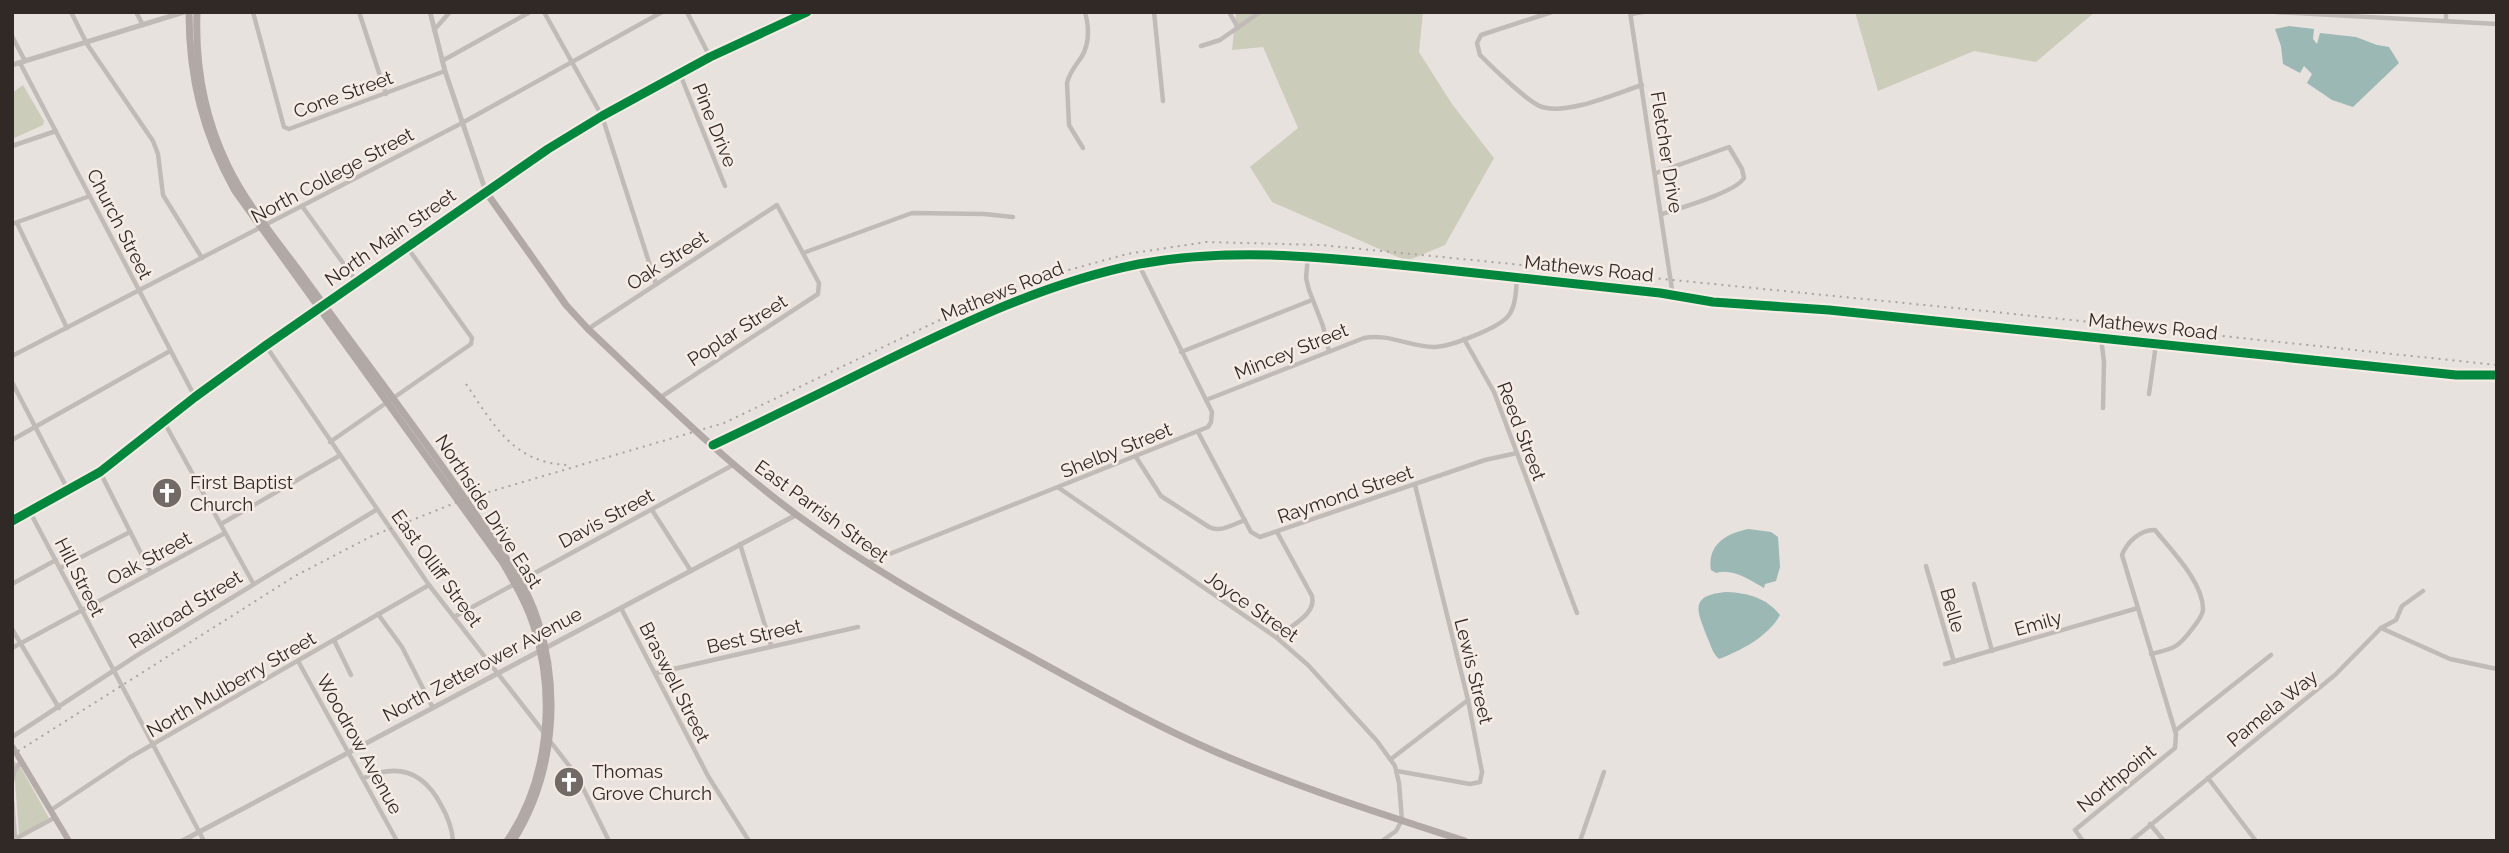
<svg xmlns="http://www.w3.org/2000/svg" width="2509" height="853" font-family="Raleway,sans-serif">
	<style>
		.green { fill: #cbccba }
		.water { fill: #9cb8b5 }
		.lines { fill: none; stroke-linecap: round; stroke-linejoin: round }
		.minor { stroke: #c1bbb7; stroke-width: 4.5 }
		.tertiary { stroke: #c1bbb7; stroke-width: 5 }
		.secondary { stroke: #b2aba8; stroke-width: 6 }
		.primary { stroke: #b0a9a6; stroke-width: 7 }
		.rail { stroke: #a9a4a1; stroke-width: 2; stroke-dasharray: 2 5; stroke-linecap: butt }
		.cycleway-casing { stroke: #f6ece5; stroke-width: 13 }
		.cycleway { stroke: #00873e; stroke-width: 9 }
		.labels { text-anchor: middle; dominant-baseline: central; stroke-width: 5; stroke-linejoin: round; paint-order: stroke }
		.street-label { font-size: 19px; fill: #312926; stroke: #f6ece5 }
		.poi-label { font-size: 19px; fill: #312926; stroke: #f6ece5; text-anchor: start }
	</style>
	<rect width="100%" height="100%" fill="#e8e2de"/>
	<g class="green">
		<polygon points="1236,12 1423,12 1419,52 1452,104 1494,158 1445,245 1407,261 1272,202 1250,167 1298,128 1263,47 1232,50"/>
		<polygon points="1855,12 2095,12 2036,62 1974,51 1878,91"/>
		<polygon points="23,85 44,121 43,125 12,139 12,93"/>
		<polygon points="12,759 21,768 49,818 23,834 19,834 15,782 12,778"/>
	</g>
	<g class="water">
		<polygon points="2289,26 2314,29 2313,39 2317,44 2320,33 2356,37 2377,45 2389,47 2399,63 2353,107 2332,100 2307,83 2312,74 2304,66 2300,73 2283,64 2281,46 2275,29"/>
		<path d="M1749 529 1771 532 1778 537 1780 567 1776 581 1765 584 1764 588C1749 580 1733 568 1716 573L1711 570C1707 545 1726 533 1749 529Z"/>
		<path d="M1727 592C1748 593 1767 598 1780 615 1768 637 1740 651 1719 659 1712 652 1712 648 1708 639 1698 612 1687 595 1727 592Z"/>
	</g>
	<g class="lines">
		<g class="minor">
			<polyline points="71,12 87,44 153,141 158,154 163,195 202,258"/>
			<polyline points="136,12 143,25"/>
			<polyline points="253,12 284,127 289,129 445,71"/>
			<polyline points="359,12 386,94"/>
			<polyline points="544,12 602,116 656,284"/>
			<polyline points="687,12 710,57"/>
			<polyline points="1154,12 1163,101"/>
			<polyline points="1229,12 1238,28"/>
			<path d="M1552 12 1481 35 1477 43 1480 55C1492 67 1529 103 1542 107 1568 115 1617 93 1642 85"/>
			<polyline points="1630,12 1673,296"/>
			<polyline points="2275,12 2497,24"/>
			<polyline points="1631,14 1643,12"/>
			<polyline points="2446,20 2446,12"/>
			<polyline points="434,30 450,12"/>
			<polyline points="12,36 25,61"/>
			<polyline points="1201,46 1220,40 1260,12"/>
			<polyline points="442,61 530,12"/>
			<polyline points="20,63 195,397"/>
			<polyline points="680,74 725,186"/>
			<polyline points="12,146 56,131"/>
			<path d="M1083 148 1069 125 1067 83C1069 74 1073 69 1078 62 1090 47 1090 30 1085 12"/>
			<path d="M1656 173 1729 147 1742 169 1744 178C1736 192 1680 208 1662 214"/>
			<polyline points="302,206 356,281"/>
			<polyline points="17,223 67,328"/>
			<polyline points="12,224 90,196"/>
			<polyline points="803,253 912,213 984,214 1013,217"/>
			<polyline points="1308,256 1306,278 1309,290 1323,326 1329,351"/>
			<polyline points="588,329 777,205 819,283 818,294 661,397"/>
			<polyline points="2101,338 2104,362 2103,408"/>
			<polyline points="1464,339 1494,392 1577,613"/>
			<polyline points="266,346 429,585 545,734"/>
			<polyline points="1181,352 1312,300"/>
			<polyline points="12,356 462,123 662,12"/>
			<polyline points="12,382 68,490"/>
			<polyline points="2149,394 2156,344"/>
			<path d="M1206 400 1364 338C1388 333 1410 347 1434 347 1449 347 1500 328 1509 315 1516 305 1516 290 1517 278"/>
			<polyline points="164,422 253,583"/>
			<polyline points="1198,432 1251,532 1260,537 1485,460 1517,453"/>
			<polyline points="12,440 170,351"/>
			<polyline points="330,442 471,344 472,338 407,247"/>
			<path d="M713 445C765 420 817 395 869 369 957 326 1043 283 1139 264 1236 246 1333 258 1429 268 1506 277 1583 285 1660 293L1713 302 1829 310 2456 375H2497"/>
			<path d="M1136 457 1161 496 1209 527C1220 533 1234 524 1245 520"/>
			<polyline points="100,472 151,573"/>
			<polyline points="1059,488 1277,638 1308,665 1377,741 1395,766 1399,783 1402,820 1396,831 1382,841"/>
			<polyline points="652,510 691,571"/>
			<polyline points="30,512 204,841"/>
			<polyline points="221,524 339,456"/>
			<path d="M1277 532 1312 596C1317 615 1289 626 1277 638"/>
			<polyline points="740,544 771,645"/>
			<polyline points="867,563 1208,427 1211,422 1212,412 1139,265"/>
			<polyline points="1926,566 1954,662"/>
			<polyline points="60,568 130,532"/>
			<polyline points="12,584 56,560"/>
			<polyline points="1974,584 1992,651"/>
			<polyline points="621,608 708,776 749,841"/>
			<polyline points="378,614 402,647 433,708"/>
			<polyline points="454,617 733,465"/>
			<polyline points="2381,628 2450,659 2497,669"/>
			<polyline points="12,629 59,708"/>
			<polyline points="334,640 351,675"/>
			<polyline points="12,648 225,533"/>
			<polyline points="298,661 397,841"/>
			<polyline points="1945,664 2138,608"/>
			<polyline points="656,673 858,627"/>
			<polyline points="2175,731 2271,655"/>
			<polyline points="12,737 136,656 376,510"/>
			<polyline points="550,741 577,776 609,841"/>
			<polyline points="1391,759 1468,700"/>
			<polyline points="1397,771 1470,784 1480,782 1482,772 1468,700 1415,485"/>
			<path d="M364 778C398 763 424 772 441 805 448 817 452 827 453 841"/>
			<polyline points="2208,778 2256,841"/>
			<polyline points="51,810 129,758 429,585"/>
			<polyline points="2150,824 2164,841"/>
			<polyline points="15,839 54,818"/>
			<polyline points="1580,841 1604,772"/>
			<path d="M2083 841 2075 830 2175 748 2176 734 2122 555C2127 542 2141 529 2155 530 2171 550 2204 583 2203 610 2202 617 2196 624 2192 629 2178 648 2173 649 2151 654"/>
			<polyline points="2131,841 2335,675 2381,628 2396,620 2402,606 2423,591"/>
		</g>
		<g class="tertiary">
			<polyline points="430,12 445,71 486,192 548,149 602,116 710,57 807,12"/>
			<polyline points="12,65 184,12"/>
			<polyline points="12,778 15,769 21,762"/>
			<polyline points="12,802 15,841"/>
			<polyline points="182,841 796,515"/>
		</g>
		<polyline class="secondary" points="12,746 69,841"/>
		<g class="primary">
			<path d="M189 12C189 78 203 134 235 191L503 563C515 584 527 604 534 627 556 696 549 780 507 841"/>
			<path d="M197 12C195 66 204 117 228 166 247 205 277 241 303 276 360 355 419 431 474 512 498 547 525 580 538 621 561 694 554 776 513 841"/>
			<path d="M12 521 100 472 195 397 265 346 486 192 566 305 588 329C656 393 722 460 797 515 865 565 936 605 1009 645 1077 682 1145 721 1216 752 1297 787 1381 814 1465 841"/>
		</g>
		<g class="rail">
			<path d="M466 384C494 425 513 463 568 465"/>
			<polyline points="12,755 295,576 372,536 465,499 724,423 988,297 1047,276 1127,254 1206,242 1321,245 1995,312 2497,365"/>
		</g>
		<g class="cycleway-casing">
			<g id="cycleway">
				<path d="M713 445C765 420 817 395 869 369 957 326 1043 283 1139 264 1236 246 1333 258 1429 268 1506 277 1583 285 1660 293L1713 302 1829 310 2456 375H2497"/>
				<polyline points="12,521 100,472 195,397 265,346 548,149 602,116 710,57 807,12"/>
			</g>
		</g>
		<use href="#cycleway" class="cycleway"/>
	</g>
	<defs>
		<g id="church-disc" transform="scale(1.575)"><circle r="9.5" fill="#716a66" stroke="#f6ece5"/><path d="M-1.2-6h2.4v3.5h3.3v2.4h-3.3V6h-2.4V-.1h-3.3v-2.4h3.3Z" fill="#fff"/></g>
	</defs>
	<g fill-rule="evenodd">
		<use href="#church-disc" x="167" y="493"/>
		<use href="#church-disc" x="569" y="782"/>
	</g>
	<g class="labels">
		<g class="street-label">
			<text transform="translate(343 94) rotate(-20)">Cone Street</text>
			<text transform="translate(715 125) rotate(68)">Pine Drive</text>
			<text transform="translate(1667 152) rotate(81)">Fletcher Drive</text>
			<text transform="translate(332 175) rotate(-28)">North College Street</text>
			<text transform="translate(120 224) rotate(63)">Church Street</text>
			<text transform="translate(390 237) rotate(-35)">North Main Street</text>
			<text transform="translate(667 260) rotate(-33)">Oak Street</text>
			<text transform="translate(1589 268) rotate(6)">Mathews Road</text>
			<text transform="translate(1002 291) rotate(-22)">Mathews Road</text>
			<text transform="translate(2153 326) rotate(6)">Mathews Road</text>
			<text transform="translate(737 330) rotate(-33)">Poplar Street</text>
			<text transform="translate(1291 351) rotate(-22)">Mincey Street</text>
			<text transform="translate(1522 431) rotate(69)">Reed Street</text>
			<text transform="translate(1116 450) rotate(-22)">Shelby Street</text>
			<text transform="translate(1345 494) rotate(-19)">Raymond Street</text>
			<text transform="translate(489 511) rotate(57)">Northside Drive East</text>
			<text transform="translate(822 511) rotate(36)">East Parrish Street</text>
			<text transform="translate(606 518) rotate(-28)">Davis Street</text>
			<text transform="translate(149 558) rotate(-28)">Oak Street</text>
			<text transform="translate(437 568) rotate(54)">East Olliff Street</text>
			<text transform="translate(80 577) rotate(63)">Hill Street</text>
			<text transform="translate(1252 606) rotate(35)">Joyce Street</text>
			<text transform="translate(185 609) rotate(-32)">Railroad Street</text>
			<text transform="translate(1953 610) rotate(74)">Belle</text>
			<text transform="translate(2038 623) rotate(-16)">Emily</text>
			<text transform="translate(754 636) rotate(-13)">Best Street</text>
			<text transform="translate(482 664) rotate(-28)">North Zetterower Avenue</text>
			<text transform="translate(1474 671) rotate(76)">Lewis Street</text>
			<text transform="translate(675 682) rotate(63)">Braswell Street</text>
			<text transform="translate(231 684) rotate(-30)">North Mulberry Street</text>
			<text transform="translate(2272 708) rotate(-39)">Pamela Way</text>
			<text transform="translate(360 744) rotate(61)">Woodrow Avenue</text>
			<text transform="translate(2116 778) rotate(-39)">Northpoint</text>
		</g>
		<g class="poi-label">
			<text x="190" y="482">First Baptist<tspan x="190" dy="22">Church</tspan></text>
			<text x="592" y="771">Thomas<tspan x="592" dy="22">Grove Church</tspan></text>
		</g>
	</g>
	<rect width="2509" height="853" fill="none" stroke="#312926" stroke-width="28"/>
</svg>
